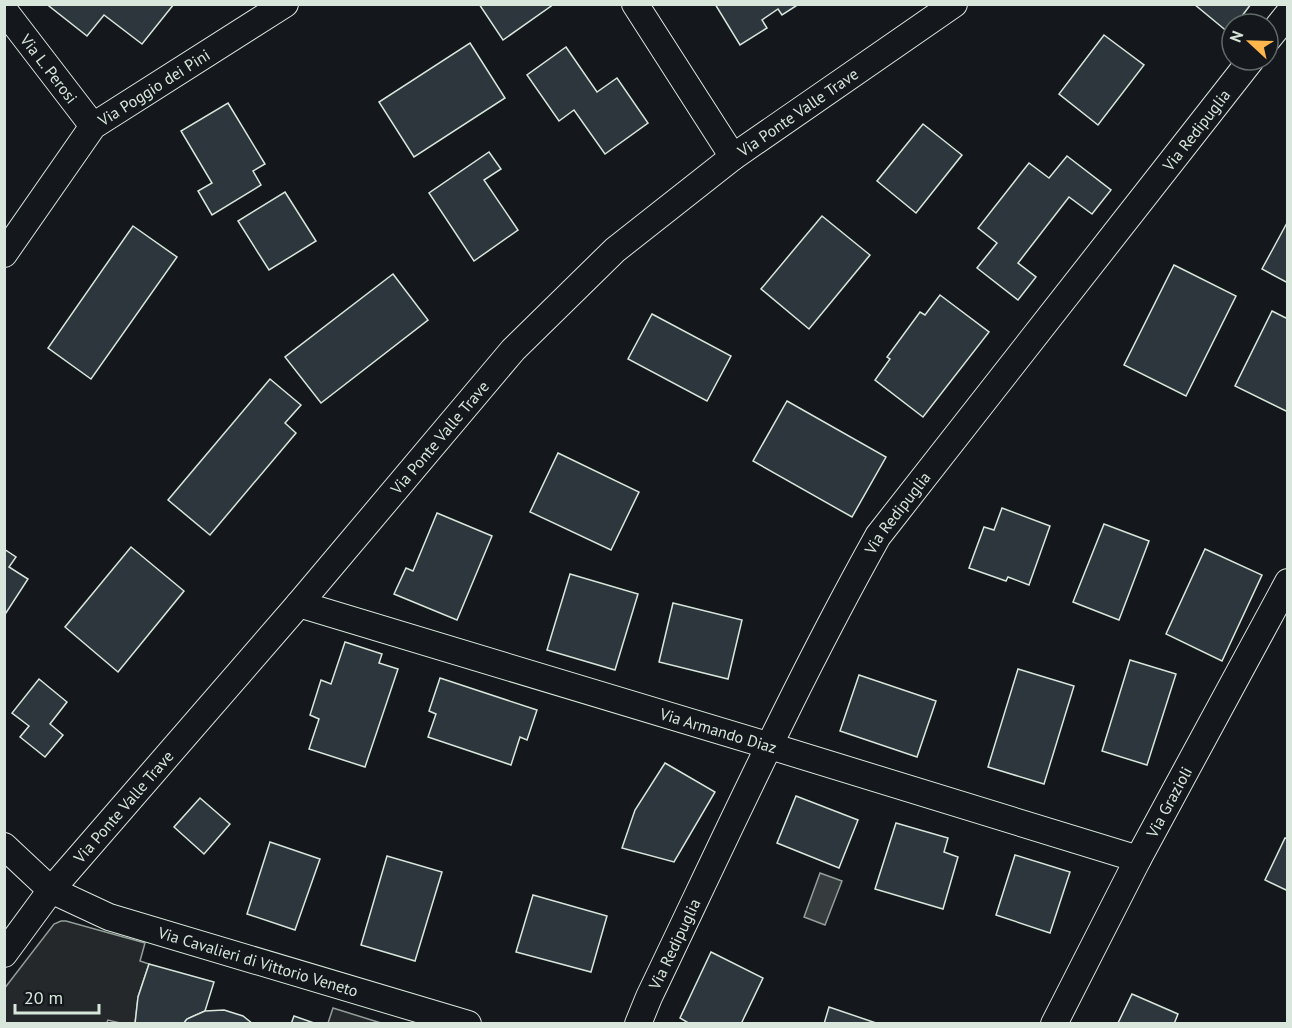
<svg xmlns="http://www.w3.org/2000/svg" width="1292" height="1028" font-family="'PT Sans',sans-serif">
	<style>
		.parking { fill: #24282b; stroke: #939e99; stroke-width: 1.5 }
		.water { fill: #363b3e; stroke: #939e99; stroke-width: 1.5 }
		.building { fill: #2c363c; stroke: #d8e6dc; stroke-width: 1.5 }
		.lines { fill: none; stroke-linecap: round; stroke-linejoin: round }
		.street-casing { stroke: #d8e6dc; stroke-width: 28 }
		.street { stroke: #14181c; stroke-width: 26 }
		.labels { text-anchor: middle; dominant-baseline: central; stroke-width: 4.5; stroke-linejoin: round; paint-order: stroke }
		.street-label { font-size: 16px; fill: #d8e6dc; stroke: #14181c }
	</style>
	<rect width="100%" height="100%" fill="#14181c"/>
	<g class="parking">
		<polygon points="61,921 66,921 145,943 140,961 149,964 138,997 135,1023 120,1023 108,1020 106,1024 5,1023 4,989 54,924"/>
		<polygon points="333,1008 381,1023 328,1023"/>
	</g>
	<polygon class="water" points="820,873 842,881 825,925 804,917"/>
	<g class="building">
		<polygon points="50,4 174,4 142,44 104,15 87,36 49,6"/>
		<polygon points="479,4 554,4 503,40"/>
		<polygon points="715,4 799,4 782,15 778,9 762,20 767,28 740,45"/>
		<polygon points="1194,4 1251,4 1236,24 1232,24 1232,29 1229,33"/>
		<polygon points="1104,35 1144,65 1098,125 1059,94"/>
		<polygon points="470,43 505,98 414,157 379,102"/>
		<polygon points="566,47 597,92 617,78 648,123 605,154 574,110 559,121 527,75"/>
		<polygon points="228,103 265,164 253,171 261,185 212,215 198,191 212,183 181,131"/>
		<polygon points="923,124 962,155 916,213 877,181"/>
		<polygon points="489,152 501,169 484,180 518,230 474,261 429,193"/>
		<polygon points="1067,156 1111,190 1092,214 1069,197 1018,263 1036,277 1018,300 977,268 997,243 978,228 1029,163 1049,178"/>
		<polygon points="285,192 316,241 269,270 238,221"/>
		<polygon points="822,216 870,255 809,329 761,289"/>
		<polygon points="1288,221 1288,283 1262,269"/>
		<polygon points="133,226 177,257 91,379 48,348"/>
		<polygon points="1174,265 1236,296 1186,396 1124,365"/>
		<polygon points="393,274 428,320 321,403 285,357"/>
		<polygon points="940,295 989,332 923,417 875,380 890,359 887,357 920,312 925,315"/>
		<polygon points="1272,311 1288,319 1288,412 1235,386"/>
		<polygon points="652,314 731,356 707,401 628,359"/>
		<polygon points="270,379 301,405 285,423 296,433 210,535 168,500"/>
		<polygon points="787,401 886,457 852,517 753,461"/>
		<polygon points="558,453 639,492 611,550 530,512"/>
		<polygon points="1002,508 1050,526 1029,585 1008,577 1006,581 969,568 984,527 994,530"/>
		<polygon points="437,513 492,536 457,620 394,594 406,568 413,571"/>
		<polygon points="1104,524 1149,541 1119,620 1073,602"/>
		<polygon points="131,547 184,591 118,672 65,627"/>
		<polygon points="4,549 16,557 9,567 28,579 4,616"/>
		<polygon points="1205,549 1262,575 1222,661 1166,634"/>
		<polygon points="570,574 638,594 615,670 547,650"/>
		<polygon points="673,603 742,620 728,679 659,662"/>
		<polygon points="345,642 382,654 379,663 398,669 365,767 309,749 319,719 310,715 321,680 331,684"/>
		<polygon points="1130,660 1176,674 1147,765 1102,751"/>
		<polygon points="1018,669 1074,686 1044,784 988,767"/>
		<polygon points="859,675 936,701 917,757 840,731"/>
		<polygon points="440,678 537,710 527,740 520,737 511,765 428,737 436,714 429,711"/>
		<polygon points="39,679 67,702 50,724 63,735 45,757 20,737 29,726 12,713"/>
		<polygon points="665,763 715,792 674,862 622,848 635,810"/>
		<polygon points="796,796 858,820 839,868 777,843"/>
		<polygon points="200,798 230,824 204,854 174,827"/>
		<polygon points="896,823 948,838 944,852 958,857 943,909 875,889"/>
		<polygon points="1285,838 1288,839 1288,886 1286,890 1265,880"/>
		<polygon points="270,842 320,859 295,930 247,914"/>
		<polygon points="1015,855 1070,872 1050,933 996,915"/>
		<polygon points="387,856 442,872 415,961 361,945"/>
		<polygon points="533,895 607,916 591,972 516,952"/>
		<polygon points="711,952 763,978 741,1024 690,1024 680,1018"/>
		<polygon points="149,964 214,982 205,1011 187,1019 183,1024 135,1024 138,997"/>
		<polygon points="1132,994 1178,1014 1174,1024 1118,1023"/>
		<polygon points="829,1007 879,1024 824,1024"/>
		<polygon points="224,1010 243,1016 253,1024 183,1024 187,1019 205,1011"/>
		<polygon points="294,1016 317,1024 291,1024"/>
	</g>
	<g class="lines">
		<g class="street-casing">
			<g id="street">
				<polyline points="635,4 733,157"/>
				<path id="s1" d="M4 10 93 126"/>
				<polyline points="1268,39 1288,14"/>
				<path id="s2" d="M4 254 93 126 285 4"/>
				<path id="s3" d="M299 604 770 746 1138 859"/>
				<path id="s4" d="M4 846 51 890 109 917 468 1024"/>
				<path id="s5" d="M4 954 51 890 299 604 513 350 615 250 733 157 954 4"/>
				<path id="s6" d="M638 1024 649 997C723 843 794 686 878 536L1251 60"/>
				<path id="s7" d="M1054 1024 1138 859 1288 582"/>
			</g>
		</g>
		<use href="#street" class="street"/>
	</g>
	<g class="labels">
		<g class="street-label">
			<text stroke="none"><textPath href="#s1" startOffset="74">Via L. Perosi</textPath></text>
			<text stroke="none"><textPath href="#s2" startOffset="228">Via Poggio dei Pini</textPath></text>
			<text stroke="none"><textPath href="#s5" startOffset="1162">Via Ponte Valle Trave</textPath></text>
			<text stroke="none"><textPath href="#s6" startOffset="1060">Via Redipuglia</textPath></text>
			<text stroke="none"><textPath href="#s5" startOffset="676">Via Ponte Valle Trave</textPath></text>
			<text stroke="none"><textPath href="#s6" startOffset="574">Via Redipuglia</textPath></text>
			<text stroke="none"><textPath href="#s3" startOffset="438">Via Armando Diaz</textPath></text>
			<text stroke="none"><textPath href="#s7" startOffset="250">Via Grazioli</textPath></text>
			<text stroke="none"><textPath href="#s5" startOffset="190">Via Ponte Valle Trave</textPath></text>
			<text stroke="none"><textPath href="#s6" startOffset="88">Via Redipuglia</textPath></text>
			<text stroke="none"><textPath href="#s4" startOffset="284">Via Cavalieri di Vittorio Veneto</textPath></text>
		</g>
	</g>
	<rect width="1292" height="1028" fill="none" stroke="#d8e6dc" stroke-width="12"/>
	<g transform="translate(1250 42) rotate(292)"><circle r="28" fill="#14181c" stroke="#626a69" stroke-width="1.5"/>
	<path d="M0-4.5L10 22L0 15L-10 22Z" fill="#ffb74d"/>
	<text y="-9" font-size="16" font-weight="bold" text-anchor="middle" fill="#d8e6dc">N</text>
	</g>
	<path d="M15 1004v9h84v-9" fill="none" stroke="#d8e6dc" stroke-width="3"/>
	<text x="24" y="1004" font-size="18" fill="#d8e6dc" stroke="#14181c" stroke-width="4.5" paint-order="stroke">20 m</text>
</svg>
